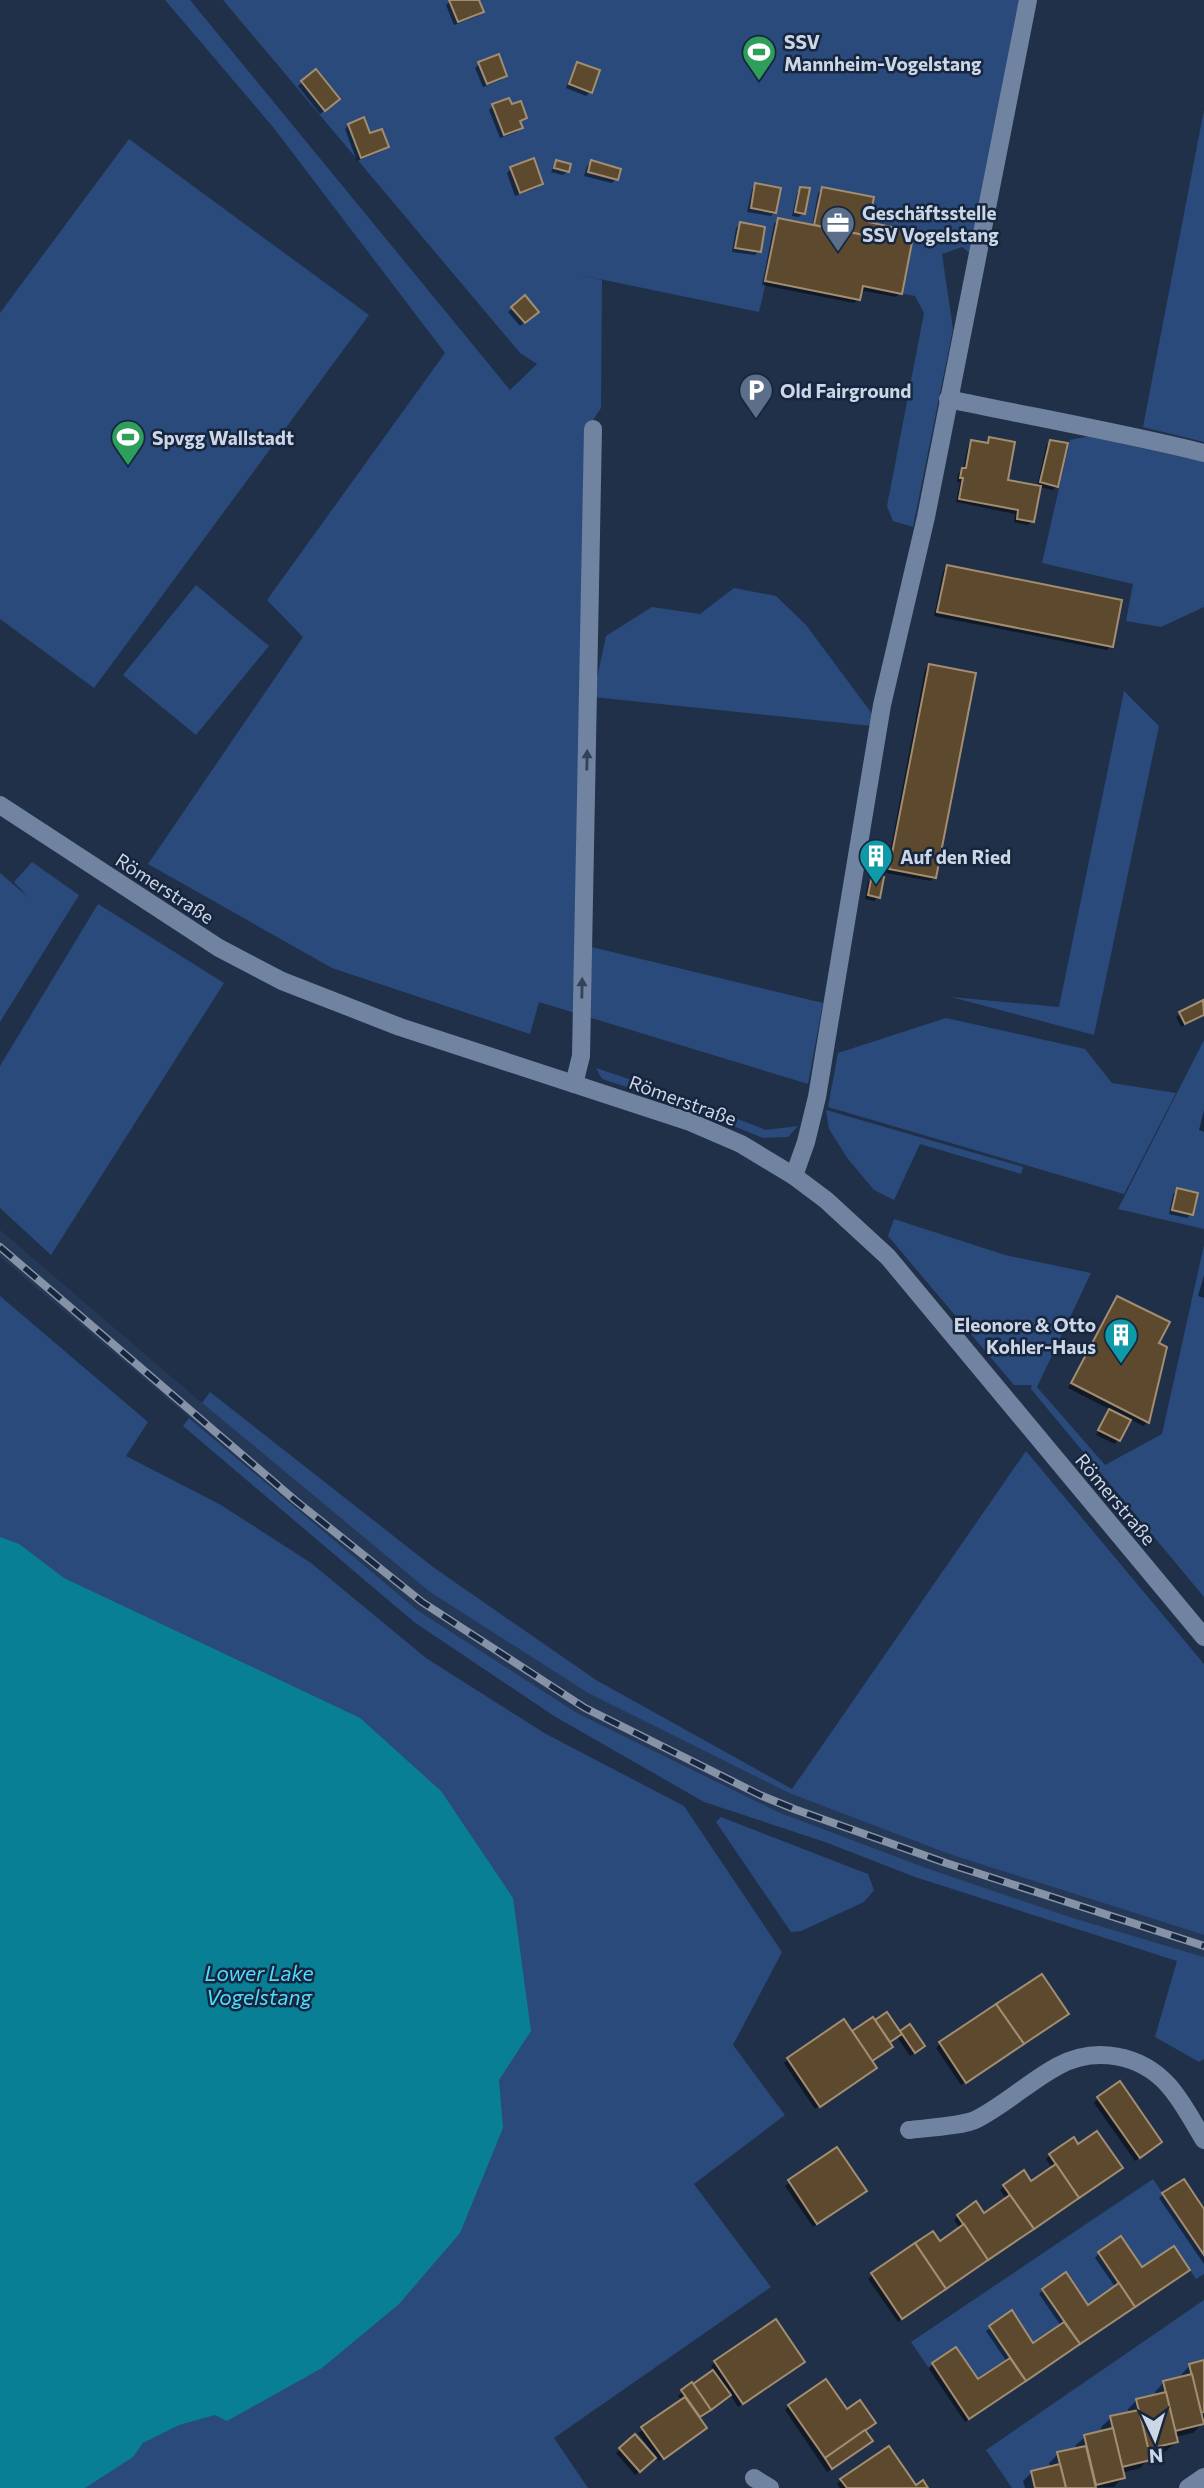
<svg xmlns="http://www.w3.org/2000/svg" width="1204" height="2488" font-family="Commissioner,sans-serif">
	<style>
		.built { fill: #253957 }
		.green { fill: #2a4a7b }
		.water { fill: #097f96 }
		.shadow { fill: #0007 }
		.building { fill: #5d4a2e; stroke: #a38d70; stroke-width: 2 }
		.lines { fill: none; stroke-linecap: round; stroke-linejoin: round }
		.minor { stroke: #7083a0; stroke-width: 18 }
		.rail-casing { stroke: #8693a6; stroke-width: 8 }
		.rail { stroke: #17263e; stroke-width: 5; stroke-dasharray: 16; stroke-linecap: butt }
		.oneway { fill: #32425b }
		.labels { text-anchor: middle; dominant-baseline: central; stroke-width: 5; stroke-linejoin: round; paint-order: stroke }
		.poi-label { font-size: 19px; font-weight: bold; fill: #ccd7e6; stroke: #17263e; text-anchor: start }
		.street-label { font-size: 19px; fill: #ccd7e6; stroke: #17263e }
		.water-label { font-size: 21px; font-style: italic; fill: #4fdcfd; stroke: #17263e }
	</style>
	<rect width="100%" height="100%" fill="#203049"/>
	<polygon class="built" points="0,1230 202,1403 430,1592 588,1693 789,1793 949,1854 1204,1935 1204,1957 1073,1918 926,1868 778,1812 577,1713 417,1610 0,1257"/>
	<g class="green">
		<polygon points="165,0 190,0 510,390 537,364 520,353 223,0 1022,0 971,254 962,247 942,254 953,329 913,527 893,521 887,506 924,313 915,296 863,286 860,300 766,282 759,312 580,275 602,280 601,408 585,432 575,943 823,1003 808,1084 539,1002 530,1034 332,968 148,864 303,637 267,600 445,353 273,127"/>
		<polygon points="1204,110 1204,442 1143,427"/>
		<polygon points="129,139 369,315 94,688 0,619 0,313"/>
		<polygon points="1089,436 1204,462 1204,607 1161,627 1126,621 1133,584 1042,563 1070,440"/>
		<polygon points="196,585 269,646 196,735 123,675"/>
		<polygon points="734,588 776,596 806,625 873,715 872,726 593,697 606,636 652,607 700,614"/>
		<polygon points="1124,691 1159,726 1094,1035 951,997 1059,1007"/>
		<polygon points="32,862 79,895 0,1022 0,873 29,898 14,882"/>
		<polygon points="98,904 224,983 51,1255 0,1208 0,1066"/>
		<polygon points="946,1018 1085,1049 1112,1083 1176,1093 1124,1194 828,1107 838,1053"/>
		<polygon points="1204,1041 1204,1229 1118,1209 1203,1042"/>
		<polygon points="596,1068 679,1096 766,1130 798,1126 788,1137 763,1138 677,1103 602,1079"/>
		<polygon points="826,1110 1023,1167 1021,1174 920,1144 894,1200 874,1190 848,1159 829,1129"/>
		<polygon points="894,1219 1005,1255 1091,1273 1037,1387 1105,1465 1162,1434 1204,1245 1204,1597 1031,1389 1032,1385 1014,1385 888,1236"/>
		<polygon points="0,1296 148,1422 126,1456 221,1505 311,1563 426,1658 546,1734 684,1806 782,1952 733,2045 785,2115 694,2184 771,2287 554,2438 588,2488 0,2488"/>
		<polygon points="210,1392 433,1567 596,1680 792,1789 1026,1451 1204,1664 1204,1935 949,1854 789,1793 588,1693 430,1592 202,1403"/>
		<polygon points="189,1418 417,1610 577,1713 778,1812 926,1868 1073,1918 1204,1957 1204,2059 1199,2062 1155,2037 1177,1961 915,1877 825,1842 704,1802 554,1716 414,1622 183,1426"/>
		<polygon points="721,1817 868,1874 874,1890 864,1902 801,1931 791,1932 716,1822"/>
		<polygon points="1153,2179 1204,2255 1204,2274 1196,2279 1174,2246 1142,2267 1121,2236 1119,2283 1088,2305 1066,2272 1042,2288 1064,2322 1033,2343 1012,2311 989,2326 1010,2358 978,2379 957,2348 928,2367 911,2342"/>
		<polygon points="1204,2300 1204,2360 1189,2363 1191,2374 1163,2381 1165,2392 1136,2399 1139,2409 1110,2416 1113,2428 1084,2435 1086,2446 1058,2452 1060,2463 1032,2471 1035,2488 1012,2488 986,2450"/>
	</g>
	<polygon class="water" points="0,1537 19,1544 64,1578 360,1718 441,1791 513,1898 531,2031 499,2080 503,2128 460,2233 399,2304 322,2368 227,2421 215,2415 179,2425 143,2443 133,2457 85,2488 0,2488"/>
	<g class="shadow">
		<polygon points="452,0 477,0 482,12 478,16 454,25 446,5"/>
		<polygon points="479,64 505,75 501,80 483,87 475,68"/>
		<polygon points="578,64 590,92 586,96 566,88 574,68"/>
		<polygon points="316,71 334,103 320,114 298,86"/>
		<polygon points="493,106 511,106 525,117 519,122 521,128 517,132 500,138 489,110"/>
		<polygon points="349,125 369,135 387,146 382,151 357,161 345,129"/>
		<polygon points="556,162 568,171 563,175 551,172"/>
		<polygon points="591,162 616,179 612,183 584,176 587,166"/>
		<polygon points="511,169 541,184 537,188 515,196 507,173"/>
		<polygon points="756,185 775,212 771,216 747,212 752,189"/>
		<polygon points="801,189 803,213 799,217 792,216 797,193"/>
		<polygon points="823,189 867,224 912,233 900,293 896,297 860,290 859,299 854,303 762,285 774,224 778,220 812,226 818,193"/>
		<polygon points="740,224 759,251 755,255 732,252 736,228"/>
		<polygon points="525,298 533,316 520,326 508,312"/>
		<polygon points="990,439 1006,481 1037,487 1046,446 1051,442 1057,486 1053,490 1039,487 1032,521 1028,525 1014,522 1015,514 956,502 960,482 957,482 958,474 963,469 968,446 972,442 986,443"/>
		<polygon points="947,567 1111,646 1107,650 934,616 943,571"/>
		<polygon points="929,665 935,877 931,881 886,873 925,670"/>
		<polygon points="872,877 878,897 874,901 865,899 868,882"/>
		<polygon points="1202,1002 1204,1015 1181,1027 1176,1017"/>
		<polygon points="1204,1110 1204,1132 1199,1130"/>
		<polygon points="1178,1190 1191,1214 1187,1218 1169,1214 1173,1194"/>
		<polygon points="1204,1275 1204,1298 1198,1296"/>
		<polygon points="1114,1303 1157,1344 1147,1422 1143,1426 1130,1419 1115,1444 1096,1435 1106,1415 1111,1410 1068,1388"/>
		<polygon points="886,2014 899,2034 910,2027 919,2050 910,2056 897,2037 871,2062 871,2072 815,2109 784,2063 788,2059 874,2023"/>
		<polygon points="1063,2018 961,2085 936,2048 940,2044"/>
		<polygon points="1098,2098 1156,2146 1135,2161 1094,2103"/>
		<polygon points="1078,2146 1116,2172 898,2322 868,2279 872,2275 932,2233 939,2243 960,2229 954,2220 958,2216 984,2215 1007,2200 1000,2190 1004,2186 1031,2184 1053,2169 1046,2159 1050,2155"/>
		<polygon points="836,2150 860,2195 813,2227 785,2186"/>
		<polygon points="1163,2194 1204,2212 1204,2264 1159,2198"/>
		<polygon points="1099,2253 1142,2270 1184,2274 965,2422 929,2369 933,2365 978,2382 1007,2362 986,2331 1011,2313 1033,2345 1061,2326 1039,2294 1043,2290 1088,2307 1116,2288 1095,2258"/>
		<polygon points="715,2362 799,2366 738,2407 730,2394 698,2418 701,2432 659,2461 655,2456 635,2475 616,2453 635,2436 650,2454 652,2452 638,2433 682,2401 678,2396 682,2392 714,2371 711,2366"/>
		<polygon points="1204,2362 1204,2418 1201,2419 1202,2424 1193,2433 1175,2437 1176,2442 1166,2451 1148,2455 1149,2459 1140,2468 1122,2473 1123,2477 1114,2487 1025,2488 1023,2481 1032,2472 1050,2468 1049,2463 1058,2454 1076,2450 1075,2446 1085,2437 1103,2433 1101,2427 1111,2418 1129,2414 1128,2409 1137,2400 1156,2396 1155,2392 1164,2382 1182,2378 1181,2375 1190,2365"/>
		<polygon points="789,2406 846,2411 864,2431 867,2445 827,2472 785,2410"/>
		<polygon points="841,2480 915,2488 926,2488 840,2488 837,2484"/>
	</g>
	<g class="building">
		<polygon points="449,0 479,0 484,12 458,22"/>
		<polygon points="499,54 507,76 487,84 478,62"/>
		<polygon points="577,62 600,70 592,93 569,84"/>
		<polygon points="316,69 340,99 325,111 301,81"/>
		<polygon points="509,98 512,104 521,101 527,118 520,121 523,128 504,135 492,104"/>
		<polygon points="364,117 370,133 382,129 389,147 361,158 348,124"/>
		<polygon points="534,158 543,184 520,193 510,167"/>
		<polygon points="556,160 571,164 569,172 554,168"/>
		<polygon points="591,160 621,169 618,180 588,172"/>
		<polygon points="755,183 781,188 776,213 751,208"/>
		<polygon points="800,187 810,188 805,214 795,212"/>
		<polygon points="822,187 874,197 869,222 882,225 879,238 814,225"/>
		<polygon points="778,218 879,238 882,225 914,232 902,294 863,286 860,300 765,281"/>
		<polygon points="740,222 765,227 761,252 735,248"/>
		<polygon points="525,295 539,312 525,323 511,307"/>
		<polygon points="989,437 1015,442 1008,480 1041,486 1034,522 1017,519 1018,510 959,499 963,478 960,478 962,468 966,468 971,440 988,443"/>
		<polygon points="1050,440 1068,443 1058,487 1040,482"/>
		<polygon points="947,565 1122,600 1113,647 937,612"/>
		<polygon points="929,664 976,673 936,878 889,869"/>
		<polygon points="872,875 884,877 880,898 868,895"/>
		<polygon points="1203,1000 1204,1015 1185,1024 1179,1012"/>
		<polygon points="1177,1188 1198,1193 1193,1215 1172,1210"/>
		<polygon points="1117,1296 1170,1322 1159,1343 1167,1347 1149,1423 1071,1383"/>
		<polygon points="1109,1409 1131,1420 1120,1441 1098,1430"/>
		<polygon points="1042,1974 1069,2014 1024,2044 996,2004"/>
		<polygon points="996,2004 1024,2044 966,2083 939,2042"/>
		<polygon points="887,2012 902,2034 890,2042 875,2020"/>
		<polygon points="873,2017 893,2047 872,2061 852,2031"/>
		<polygon points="844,2019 877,2068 820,2107 787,2058"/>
		<polygon points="910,2024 925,2046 915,2053 900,2031"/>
		<polygon points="1120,2081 1162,2142 1140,2158 1097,2097"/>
		<polygon points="1097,2131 1123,2168 1079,2198 1049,2154 1074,2137 1078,2144"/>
		<polygon points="837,2147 867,2191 817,2224 788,2180"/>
		<polygon points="1056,2164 1079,2198 1034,2229 1003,2185 1024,2170 1031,2181"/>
		<polygon points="1184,2179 1204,2209 1204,2255 1162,2193"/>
		<polygon points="1010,2195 1034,2229 988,2260 957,2215 976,2201 984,2213"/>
		<polygon points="964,2224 988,2260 946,2289 915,2243 933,2231 940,2241"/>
		<polygon points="1121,2236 1142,2267 1174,2246 1190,2270 1135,2307 1098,2252"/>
		<polygon points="915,2243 946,2289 902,2319 871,2273"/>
		<polygon points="1066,2272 1088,2305 1119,2283 1135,2307 1080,2344 1042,2289"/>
		<polygon points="1012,2310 1033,2343 1064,2322 1080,2344 1026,2381 989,2326"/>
		<polygon points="776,2319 805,2362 743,2404 714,2361"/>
		<polygon points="956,2347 978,2379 1010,2358 1026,2381 969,2419 932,2363"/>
		<polygon points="1204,2360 1204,2412 1201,2413 1189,2364"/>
		<polygon points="713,2370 731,2395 711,2410 693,2384"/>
		<polygon points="1192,2374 1204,2424 1175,2431 1163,2381"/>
		<polygon points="826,2379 847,2409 860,2400 876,2423 825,2458 788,2405"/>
		<polygon points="692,2382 711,2410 700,2417 681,2390"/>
		<polygon points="1166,2392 1178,2442 1148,2449 1136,2399"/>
		<polygon points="685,2397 707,2428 664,2459 641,2427"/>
		<polygon points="1139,2410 1151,2460 1122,2467 1110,2416"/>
		<polygon points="1113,2428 1125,2478 1096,2485 1084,2435"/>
		<polygon points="865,2430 873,2441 832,2469 825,2458"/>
		<polygon points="635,2434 656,2458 640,2472 619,2448"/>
		<polygon points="889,2446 916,2485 923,2480 928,2488 847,2488 840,2479"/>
		<polygon points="1086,2446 1096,2488 1066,2488 1057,2452"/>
		<polygon points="1060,2464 1066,2488 1035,2488 1031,2471"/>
	</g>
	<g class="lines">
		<g class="minor">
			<path d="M948 399C1033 417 1119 432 1204 453"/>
			<polyline points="0,805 219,948 282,981 400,1027 690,1122 741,1144 794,1176 826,1200 888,1257 1204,1637"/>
			<polyline points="574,1084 581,1056 593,429"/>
			<polyline points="794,1176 806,1142 817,1097 882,705 926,517 1028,0"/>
			<path d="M909 2130C925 2128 964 2126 977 2119 1006 2104 1030 2081 1058 2066 1095 2046 1141 2054 1169 2086 1183 2102 1193 2122 1204 2140"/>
			<polyline points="754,2478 770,2488"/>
			<polyline points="1188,2488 1204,2477"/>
		</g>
		<g class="rail-casing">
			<polyline id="rail" points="0,1247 296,1501 422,1602 585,1708 760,1795 794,1809 946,1863 1204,1946"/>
		</g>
		<use href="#rail" class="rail"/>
	</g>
	<defs><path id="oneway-solid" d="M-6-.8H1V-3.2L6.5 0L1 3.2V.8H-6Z" transform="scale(1.75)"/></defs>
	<g class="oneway">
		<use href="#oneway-solid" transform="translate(587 760) rotate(-89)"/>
		<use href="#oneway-solid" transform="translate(582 988) rotate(-89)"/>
	</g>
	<defs>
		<g id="stadium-pin" transform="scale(1.75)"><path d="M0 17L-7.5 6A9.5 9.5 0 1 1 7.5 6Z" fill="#2e9e5b" stroke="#17263e"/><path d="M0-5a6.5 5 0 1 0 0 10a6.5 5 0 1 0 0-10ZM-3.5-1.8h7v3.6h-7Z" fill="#fff"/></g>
		<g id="office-pin" transform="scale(1.75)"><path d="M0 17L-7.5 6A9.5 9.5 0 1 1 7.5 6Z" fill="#5c6f8a" stroke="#17263e"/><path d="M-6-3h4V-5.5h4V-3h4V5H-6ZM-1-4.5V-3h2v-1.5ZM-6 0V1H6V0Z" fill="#fff"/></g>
		<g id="parking-pin" transform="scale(1.75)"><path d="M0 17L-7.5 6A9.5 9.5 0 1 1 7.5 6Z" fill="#5c6f8a" stroke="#17263e"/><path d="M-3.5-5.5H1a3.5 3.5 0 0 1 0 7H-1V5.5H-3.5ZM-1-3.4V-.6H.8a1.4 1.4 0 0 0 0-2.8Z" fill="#fff"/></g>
		<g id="building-pin" transform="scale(1.75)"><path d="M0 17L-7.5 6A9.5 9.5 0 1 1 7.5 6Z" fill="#0f9aa8" stroke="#17263e"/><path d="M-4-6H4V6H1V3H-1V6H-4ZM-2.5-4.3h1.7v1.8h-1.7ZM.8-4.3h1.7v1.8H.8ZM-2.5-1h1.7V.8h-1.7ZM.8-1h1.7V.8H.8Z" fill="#fff"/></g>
	</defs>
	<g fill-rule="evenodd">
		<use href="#stadium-pin" x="759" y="52"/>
		<use href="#office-pin" x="838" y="223"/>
		<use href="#parking-pin" x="756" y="390"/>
		<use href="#stadium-pin" x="128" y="437"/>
		<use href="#building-pin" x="876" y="856"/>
		<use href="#building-pin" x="1121" y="1335"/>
	</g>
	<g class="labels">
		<g class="poi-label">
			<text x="784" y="41">SSV<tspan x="784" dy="22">Mannheim-Vogelstang</tspan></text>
			<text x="862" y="212">Geschäftsstelle<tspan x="862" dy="22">SSV Vogelstang</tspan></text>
			<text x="780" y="390">Old Fairground</text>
			<text x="152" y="437">Spvgg Wallstadt</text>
			<text x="900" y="856">Auf den Ried</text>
			<text x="1096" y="1324" text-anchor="end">Eleonore &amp; Otto<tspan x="1096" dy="22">Kohler-Haus</tspan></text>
		</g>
		<g class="street-label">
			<text transform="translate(165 888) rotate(33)">Römerstraße</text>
			<text transform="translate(683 1100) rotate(20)">Römerstraße</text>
			<text transform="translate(1116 1499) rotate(50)">Römerstraße</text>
		</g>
		<g class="water-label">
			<text x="259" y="1972">Lower Lake<tspan x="259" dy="24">Vogelstang</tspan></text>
		</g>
	</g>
	<g transform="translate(1155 2439) rotate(176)" stroke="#17263e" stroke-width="5" paint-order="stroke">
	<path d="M0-5L12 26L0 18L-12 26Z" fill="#ccd7e6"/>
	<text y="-10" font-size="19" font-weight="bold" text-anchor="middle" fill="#ccd7e6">N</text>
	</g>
</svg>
